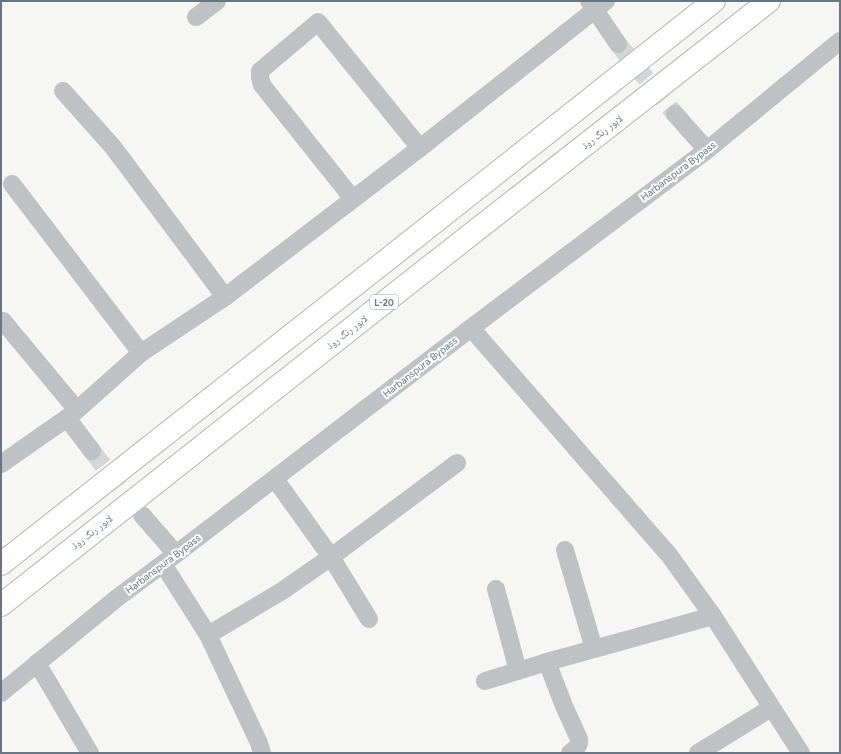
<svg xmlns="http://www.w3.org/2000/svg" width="841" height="754" font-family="Figtree,'Noto Naskh Arabic',sans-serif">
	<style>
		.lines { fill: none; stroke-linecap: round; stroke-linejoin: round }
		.minor-tunnel { stroke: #d3d6d7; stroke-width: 18; stroke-dasharray: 18 9; stroke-linecap: butt }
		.highway-casing { stroke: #b2b5b8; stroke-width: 24 }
		.minor { stroke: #bec2c5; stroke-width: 18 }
		.highway { stroke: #fff; stroke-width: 22 }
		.labels { text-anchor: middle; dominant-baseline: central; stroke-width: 4; stroke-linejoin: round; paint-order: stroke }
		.shield { fill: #fff; stroke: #969fa7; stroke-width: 1 }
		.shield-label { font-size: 9px; font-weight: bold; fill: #697681 }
		.street-label { font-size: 10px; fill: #697681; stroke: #fff }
	</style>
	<rect width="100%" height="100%" fill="#f6f6f4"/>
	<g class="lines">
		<g class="minor-tunnel">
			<polyline points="618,44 675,114"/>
			<polyline points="92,451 140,513"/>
		</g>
		<g class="highway-casing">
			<g id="highway">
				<polyline points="1,564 407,244 714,1"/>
				<polyline points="1,605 428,268 769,1"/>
			</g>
		</g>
		<g class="minor">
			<polyline points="589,1 618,44"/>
			<polyline points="196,17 217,1"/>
			<polyline points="63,91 113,147 225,297"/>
			<polyline points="675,114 707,150"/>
			<polyline points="12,184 141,353"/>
			<polyline points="353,199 262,85 260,77 260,71 318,22 420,148"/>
			<polyline points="3,321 77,410"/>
			<polyline points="471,328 669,555 713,616 801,753"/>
			<polyline points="67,418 92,451"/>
			<polyline points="1,464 67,418 77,410 141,353 225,297 420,148 606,1"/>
			<polyline points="275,479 331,557 369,619"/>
			<polyline points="142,515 176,554"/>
			<polyline points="565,550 594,649"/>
			<polyline points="163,564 208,635 259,743 262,753"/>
			<polyline points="496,589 518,671"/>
			<polyline points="208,635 282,591 331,557 457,463"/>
			<path d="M547 662 564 706 579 739C580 746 575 749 570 753"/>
			<polyline points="37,663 90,753"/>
			<polyline points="485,681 547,662 713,616"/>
			<polyline points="1,693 117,598 176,554 471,328 707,150 840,41"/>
			<polyline points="698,753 771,708"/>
		</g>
		<use href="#highway" class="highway"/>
	</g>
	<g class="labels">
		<rect class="shield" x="370" y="295" width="28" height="14" rx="3"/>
		<g class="shield-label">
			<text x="384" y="302">L-20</text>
		</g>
		<g class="street-label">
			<text transform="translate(602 132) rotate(-38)">لاہور رنگ روڈ</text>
			<text transform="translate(678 171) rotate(-37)">Harbanspura Bypass</text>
			<text transform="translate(347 332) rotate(-38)">لاہور رنگ روڈ</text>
			<text transform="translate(420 367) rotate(-38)">Harbanspura Bypass</text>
			<text transform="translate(92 532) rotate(-38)">لاہور رنگ روڈ</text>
			<text transform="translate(163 564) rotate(-37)">Harbanspura Bypass</text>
		</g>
	</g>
	<rect width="841" height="754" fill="none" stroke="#697681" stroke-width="4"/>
</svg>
